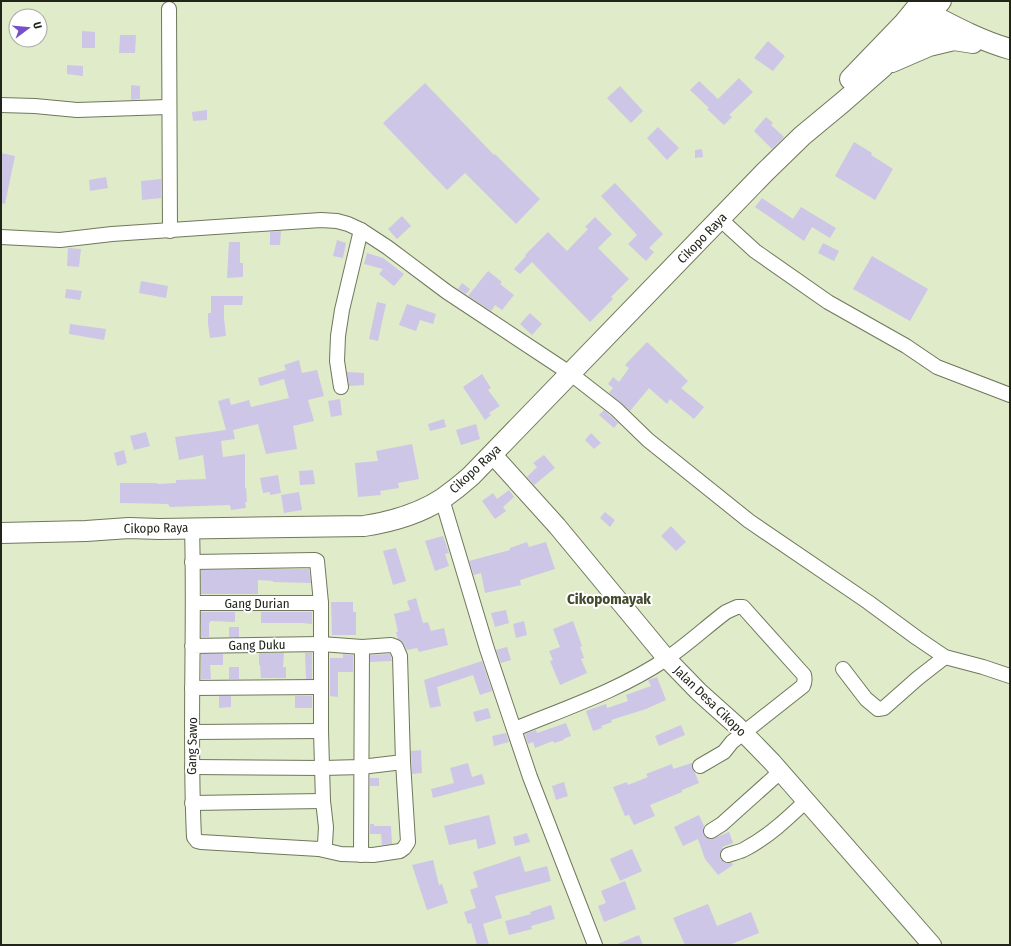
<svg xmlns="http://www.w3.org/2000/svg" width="1011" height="946" font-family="'Fira Sans Condensed',sans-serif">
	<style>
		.building { fill: #cdc6e6 }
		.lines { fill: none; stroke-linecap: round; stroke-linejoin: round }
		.minor-casing { stroke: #6f785b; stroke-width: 16 }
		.major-casing { stroke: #6f785b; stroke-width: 20 }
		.highway-casing { stroke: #6f785b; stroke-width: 22 }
		.minor { stroke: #fff; stroke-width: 14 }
		.major { stroke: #fff; stroke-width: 18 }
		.highway { stroke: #fff; stroke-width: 20 }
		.labels { text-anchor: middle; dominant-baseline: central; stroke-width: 4; stroke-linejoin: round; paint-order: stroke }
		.street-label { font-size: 13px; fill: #212519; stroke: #fff }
		.quarter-label { font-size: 15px; font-weight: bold; fill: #434b2f; stroke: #fff }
	</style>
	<rect width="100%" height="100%" fill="#e0ebca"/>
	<g class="building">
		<polygon points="82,31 95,32 95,48 82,48"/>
		<polygon points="120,35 136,35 135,53 119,53"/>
		<polygon points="768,41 785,56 773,71 754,58"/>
		<polygon points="67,65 83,66 83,76 67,74"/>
		<polygon points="739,78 753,92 729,115 732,117 724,125 707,109 709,108 690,90 699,81 718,99"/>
		<polygon points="425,83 494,155 495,154 540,199 516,224 465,173 447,190 383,123"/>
		<polygon points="131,85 140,86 140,99 131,100"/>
		<polygon points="620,86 643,111 631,123 607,98"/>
		<polygon points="207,110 207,120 193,121 192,112"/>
		<polygon points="766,117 773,123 771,125 784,137 772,149 754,131"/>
		<polygon points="658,127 679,148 667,160 647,138"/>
		<polygon points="854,142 872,153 871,155 893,169 875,200 835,176"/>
		<polygon points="702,149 703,157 695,158 695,150"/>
		<polygon points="1,153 15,156 5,204 1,203"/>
		<polygon points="106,177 108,188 90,191 89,180"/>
		<polygon points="161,179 161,198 142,200 141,181"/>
		<polygon points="615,183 663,234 649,248 654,252 646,261 628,244 637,235 601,196"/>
		<polygon points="762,198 793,219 801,207 836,228 830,238 812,227 804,241 755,207"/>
		<polygon points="402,216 411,226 397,239 388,229"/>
		<polygon points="595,217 612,234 598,248 629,279 611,297 613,299 590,322 532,262 520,274 514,269 526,256 525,255 548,232 567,251 588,229 585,227"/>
		<polygon points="281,231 280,245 270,245 270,232"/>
		<polygon points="337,240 346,243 343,258 333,256"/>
		<polygon points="229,242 240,242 240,263 243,263 243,277 227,278"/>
		<polygon points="823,243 839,251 834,261 818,253"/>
		<polygon points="68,248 81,249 79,267 67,266"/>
		<polygon points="367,253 383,258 404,274 394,286 379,274 383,269 364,264"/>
		<polygon points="872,256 928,289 910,321 853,289"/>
		<polygon points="488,271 502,282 500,284 514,295 502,310 495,305 491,311 468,296"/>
		<polygon points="141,281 168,286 166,298 139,293"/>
		<polygon points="462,283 470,289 466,294 458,289"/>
		<polygon points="66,289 82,291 80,300 65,298"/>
		<polygon points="211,296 243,296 242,305 224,305 224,318 226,336 210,338 208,324 208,313 211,313"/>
		<polygon points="377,302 386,304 378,341 369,339"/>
		<polygon points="407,304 436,314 433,324 420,320 416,331 399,325"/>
		<polygon points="530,313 542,324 532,335 520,324"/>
		<polygon points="70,324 106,329 104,340 69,334"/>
		<polygon points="647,342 688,381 681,388 704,407 694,419 670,399 667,404 649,388 630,411 609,393 613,388 608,384 613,377 619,382 629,368 625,365"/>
		<polygon points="299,360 302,373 317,370 324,396 308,400 314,421 293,426 297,449 266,454 258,424 233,430 235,439 221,441 223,457 245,454 245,488 246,488 247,502 245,502 246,508 231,510 230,505 170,507 168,504 120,503 120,483 157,483 157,484 176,483 176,480 206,479 203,455 179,460 175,437 226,430 218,401 229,398 231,405 249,400 251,407 289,398 284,379 260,386 258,378 286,370 284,365"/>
		<polygon points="347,372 364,373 364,385 349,386"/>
		<polygon points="482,374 491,388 488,390 500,406 489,413 491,415 485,420 463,387"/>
		<polygon points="340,399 342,415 331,417 328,401"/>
		<polygon points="604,410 618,423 614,428 599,415"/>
		<polygon points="444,419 446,427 430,431 428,424"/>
		<polygon points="476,424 480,439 461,445 456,430"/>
		<polygon points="146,432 150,446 134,450 130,436"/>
		<polygon points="591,433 601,443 594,449 585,440"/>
		<polygon points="412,444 419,479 398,483 399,488 380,491 381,495 358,497 355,463 378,461 376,451"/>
		<polygon points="124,450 127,463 117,466 114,453"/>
		<polygon points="544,455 555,468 534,485 527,477 537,467 533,463"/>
		<polygon points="313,470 315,484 300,485 299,471"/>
		<polygon points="278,475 281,493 270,495 270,492 263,493 260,478"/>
		<polygon points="509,490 514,497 503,507 506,511 495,519 482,501 493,493 497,499"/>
		<polygon points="299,492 302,510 284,513 281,495"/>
		<polygon points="605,512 615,520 610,527 600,518"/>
		<polygon points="671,526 686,542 676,551 661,536"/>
		<polygon points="443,536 449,553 445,554 449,566 435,571 425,541"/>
		<polygon points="527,542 529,547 546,542 555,569 520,580 521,585 485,593 481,573 474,575 469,561 510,550 510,548"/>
		<polygon points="396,548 406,581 393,585 383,551"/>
		<polygon points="272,569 309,569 311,583 273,582 273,581 258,580 258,594 201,594 201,570"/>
		<polygon points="416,598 423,623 428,622 431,631 444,628 448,645 419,652 417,648 407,650 403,643 398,639 396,632 398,632 394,614 410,610 407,601"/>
		<polygon points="331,602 353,602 353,612 356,612 356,635 332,635"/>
		<polygon points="506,610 509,623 495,627 491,613"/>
		<polygon points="201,612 235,612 235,622 210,621 210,623 209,623 209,637 201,637"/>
		<polygon points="261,612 312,612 312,624 302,623 261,623"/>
		<polygon points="524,621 527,635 516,638 513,624"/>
		<polygon points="573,621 582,646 580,647 584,658 581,659 587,673 560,685 550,661 553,660 549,651 560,647 553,629"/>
		<rect x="229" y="627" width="10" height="10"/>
		<polygon points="507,647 511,660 501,663 496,650"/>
		<polygon points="259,653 284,653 283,667 286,667 286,678 261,678 260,665 259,665"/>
		<polygon points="305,653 312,653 312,679 306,679"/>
		<polygon points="201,654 223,654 223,665 210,665 211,679 201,679"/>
		<polygon points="343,654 353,655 353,672 338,672 338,697 330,696 330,658 343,658"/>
		<polygon points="390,654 392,661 370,662 370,655"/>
		<polygon points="482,661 492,691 480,695 473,675 437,687 441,706 430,708 424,680"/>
		<rect x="229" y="667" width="10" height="12"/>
		<polygon points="657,677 666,700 646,709 611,720 612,722 601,726 602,728 593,731 586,711 606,704 607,708 628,701 626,695 651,686 648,680"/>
		<polygon points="219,696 231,696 231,707 219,708"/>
		<rect x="295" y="696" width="17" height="12"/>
		<polygon points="488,708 491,718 476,722 473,712"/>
		<polygon points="566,723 571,736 563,739 564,740 554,743 553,741 535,748 533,742 528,744 525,734 536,730 537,733"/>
		<polygon points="681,725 685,735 659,746 655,736"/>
		<polygon points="506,733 509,742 494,746 492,736"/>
		<polygon points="421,750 422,773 412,774 411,751"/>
		<polygon points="468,763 472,777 482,774 485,784 433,798 431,789 454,783 450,768"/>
		<polygon points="692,763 693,770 695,773 699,783 682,790 682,792 650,805 655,816 634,825 629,815 625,816 613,787 627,782 628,785 648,777 646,774 672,764 673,769"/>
		<rect x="370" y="778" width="9" height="8"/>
		<polygon points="564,782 568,796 556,800 552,786"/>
		<polygon points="489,815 496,844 478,849 476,839 449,845 444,826"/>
		<polygon points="699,815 704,826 703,831 704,835 707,838 712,839 729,832 733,843 722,847 723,849 720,854 720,858 723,862 727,863 732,863 733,865 718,875 705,859 698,839 683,846 674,827"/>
		<polygon points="370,824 374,824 374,826 391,826 392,844 382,845 381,834 370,834"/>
		<polygon points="527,833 530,842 515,846 513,837"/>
		<polygon points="632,849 642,871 620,881 610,859"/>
		<polygon points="520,856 525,872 547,866 551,881 495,896 502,918 483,924 489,945 477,945 471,923 468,924 464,912 476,908 470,890 478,887 473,872"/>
		<polygon points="433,860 439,885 442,884 448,903 427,910 412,865"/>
		<polygon points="625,881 636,909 604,922 598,906 606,903 601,891"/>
		<polygon points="708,904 717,926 751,912 759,933 729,945 685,945 673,918"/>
		<polygon points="551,905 555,919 531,926 532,929 509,935 505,921 531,914 530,912"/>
		<polygon points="639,935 643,945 615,945"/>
	</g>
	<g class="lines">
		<g class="minor-casing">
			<g id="minor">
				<polyline points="169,9 170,231"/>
				<polyline points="1,105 35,106 77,110 168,107"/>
				<polyline points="720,219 755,251 828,302 906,346 937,367 1010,395"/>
				<polyline points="1,237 60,240 112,234 321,220 337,221 348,224 361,230 387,247 447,292 571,374 616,409 648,440 749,521 868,602 917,638 945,657 983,667 1010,676"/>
				<polyline points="341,387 337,361 338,336 342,310 361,230"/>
				<polyline points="442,499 487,649 530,777 595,945"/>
				<polyline points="192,562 315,560 317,561 321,603 321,731 323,801 326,827 325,844 324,846 319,849"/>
				<polyline points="193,603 321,603"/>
				<path d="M192 646 321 644 362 647 391 645 396 647 400 656 403 762 408 842 404 848 400 851 373 855 341 854 319 849 201 842 197 841 194 837C189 734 195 631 192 528"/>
				<polyline points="843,669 866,699 878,709 884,708 918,678 945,657"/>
				<polyline points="192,688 321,687"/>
				<path d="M515 729C566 708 620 690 666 659 687 645 706 627 726 612L737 607H743L804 675C805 679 805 682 803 686L732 742 724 752 700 766"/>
				<polyline points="193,732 321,731"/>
				<polyline points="192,767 323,768 361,767 403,762"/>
				<polyline points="192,803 323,801"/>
				<polyline points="711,831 722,824 780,772"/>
				<polyline points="361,855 362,647"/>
				<path d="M728 855C733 853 740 852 745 849 768 837 787 819 806 801"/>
			</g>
		</g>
		<g class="major-casing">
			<polyline id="major" points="492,454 557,526 667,659 699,692 737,726 772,762 932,945"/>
		</g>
		<g class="highway-casing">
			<g id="highway">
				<path d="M919 8C948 23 978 40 1010 49"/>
				<polyline points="907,25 954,40 973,43"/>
				<polyline points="892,62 929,46 954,40"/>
				<polyline points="850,79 903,24 922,1"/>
				<path d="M1 533 86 531 129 528 159 529 364 526C390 522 419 514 442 499 452 492 462 484 471 476L765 172 802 136 843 102 883 67 941 1"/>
			</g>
		</g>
		<use href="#minor" class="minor"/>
		<use href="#major" class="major"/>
		<use href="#highway" class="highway"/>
	</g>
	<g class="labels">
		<g class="street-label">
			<text transform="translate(702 238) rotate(-46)">Cikopo Raya</text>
			<text transform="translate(475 469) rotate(-43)">Cikopo Raya</text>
			<text transform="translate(156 528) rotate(-1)">Cikopo Raya</text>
			<text x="257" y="603">Gang Durian</text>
			<text transform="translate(257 645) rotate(-1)">Gang Duku</text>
			<text transform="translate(710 701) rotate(44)">Jalan Desa Cikopo</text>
			<text transform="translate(192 746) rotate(-89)">Gang Sawo</text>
		</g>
		<g class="quarter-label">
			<text x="609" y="599">Cikopomayak</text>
		</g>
	</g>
	<rect width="1011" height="946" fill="none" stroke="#212519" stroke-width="4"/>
	<g transform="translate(28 28) rotate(74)"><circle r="19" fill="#ffffff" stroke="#a6a8a3"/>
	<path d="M0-3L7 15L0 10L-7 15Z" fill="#774fc8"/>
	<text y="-6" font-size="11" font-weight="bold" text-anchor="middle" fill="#212519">U</text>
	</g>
</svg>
